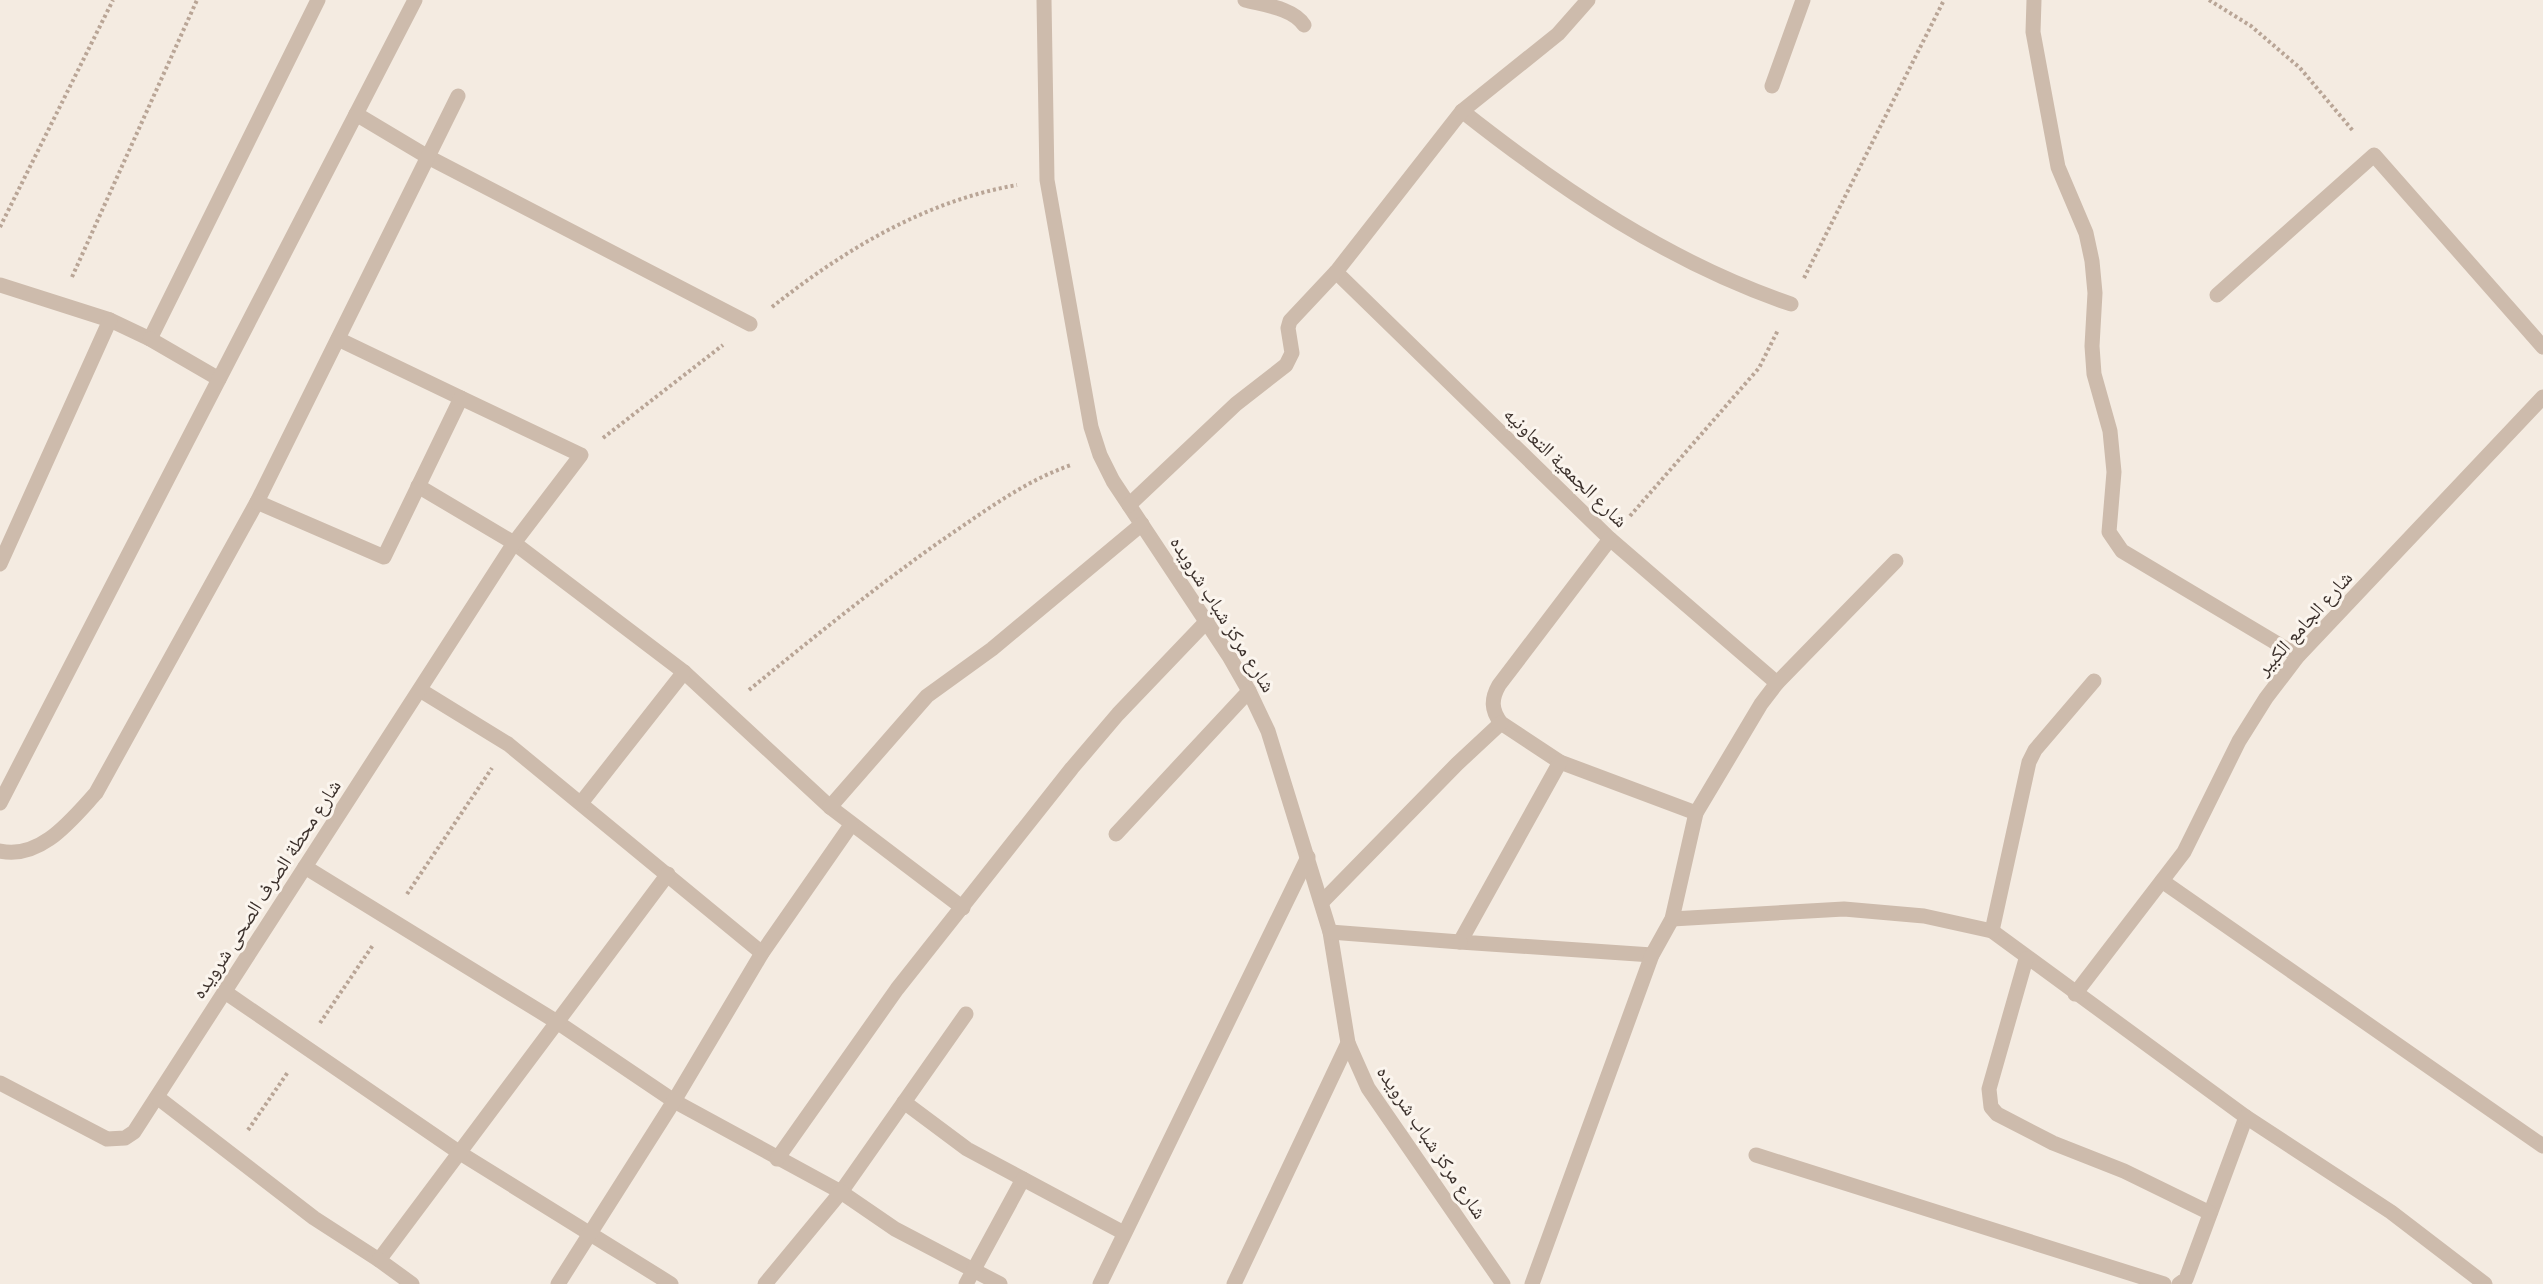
<svg xmlns="http://www.w3.org/2000/svg" width="2543" height="1284" font-family="Cabin,'Noto Naskh Arabic',sans-serif">
	<style>
		.lines { fill: none; stroke-linecap: round; stroke-linejoin: round }
		.path { stroke: #b9a596; stroke-width: 4; stroke-dasharray: 3 3; stroke-linecap: butt }
		.minor { stroke: #cdbbac; stroke-width: 15 }
		.labels { text-anchor: middle; dominant-baseline: central; stroke-width: 6; stroke-linejoin: round; paint-order: stroke }
		.street-label { font-size: 20px; fill: #3b302b; stroke: #fbf5ee }
	</style>
	<rect width="100%" height="100%" fill="#f4ebe1"/>
	<g class="lines">
		<g class="path">
			<polyline points="2209,0 2251,26 2300,68 2354,132"/>
			<polyline points="0,227 113,0"/>
			<polyline points="72,277 197,0"/>
			<polyline points="1804,278 1944,0"/>
			<path d="M772 307C844 250 925 201 1017 185"/>
			<polyline points="603,438 723,345"/>
			<polyline points="1630,516 1759,368 1778,330"/>
			<path d="M749 690C814 637 879 584 948 536 988 509 1025 481 1071 465"/>
			<polyline points="407,894 492,768"/>
			<polyline points="320,1023 373,945"/>
			<polyline points="248,1130 288,1072"/>
		</g>
		<g class="minor">
			<polyline points="1044,0 1047,180 1091,427 1100,455 1113,481 1229,656 1249,691 1268,731 1330,932 1348,1043 1368,1088 1503,1284"/>
			<path d="M1245 0C1264 5 1293 8 1304 25"/>
			<polyline points="2034,0 2033,32 2058,167 2086,233 2092,261 2095,293 2092,346 2094,374 2110,431 2114,472 2109,532 2122,551 2298,656"/>
			<polyline points="1772,86 1803,0"/>
			<path d="M1462 111C1562 190 1670 263 1791 304"/>
			<polyline points="356,114 428,157 750,324"/>
			<polyline points="1336,272 1610,539 1777,683"/>
			<polyline points="0,285 110,320 150,339 318,0"/>
			<polyline points="2217,295 2374,155 2543,347"/>
			<polyline points="150,339 219,379"/>
			<polyline points="338,339 461,398"/>
			<polyline points="418,486 514,543 684,672 830,807 963,908"/>
			<polyline points="1129,505 1236,404 1286,365 1292,353 1288,328 1290,321 1336,272 1462,111 1558,34 1588,0"/>
			<path d="M1610 539 1499 685C1491 699 1491 710 1501 723L1560 762 1696 813"/>
			<polyline points="0,564 110,320"/>
			<polyline points="420,690 508,744 762,953"/>
			<polyline points="1560,762 1460,942 1652,955"/>
			<polyline points="0,803 415,0"/>
			<polyline points="581,803 684,672"/>
			<polyline points="830,807 927,696 992,649 1142,524"/>
			<polyline points="1116,834 1249,691"/>
			<path d="M0 851C41 860 72 819 96 793L257 502 458 96"/>
			<polyline points="305,867 557,1022 674,1101 841,1192 966,1014"/>
			<polyline points="2162,881 2543,1146"/>
			<polyline points="1322,902 1457,764 1501,723"/>
			<polyline points="1672,919 1844,909 1924,916 1992,931 2246,1117 2186,1279 2179,1284"/>
			<polyline points="1992,931 2029,762 2035,750 2094,681"/>
			<polyline points="1330,932 1460,942"/>
			<polyline points="2026,959 1989,1089 1991,1107 1997,1114 2053,1143 2124,1171 2210,1213"/>
			<polyline points="225,992 460,1153 671,1284"/>
			<polyline points="2075,994 2184,852 2239,741 2266,698 2298,656 2543,397"/>
			<polyline points="0,1083 107,1139 125,1138 134,1132 514,543 581,455 461,398 384,557 257,502"/>
			<polyline points="157,1097 314,1218 379,1260 668,874"/>
			<polyline points="904,1102 967,1149 1124,1233"/>
			<polyline points="2246,1117 2391,1212 2485,1284"/>
			<polyline points="1756,1155 2164,1284"/>
			<polyline points="777,1159 897,989 1072,768 1118,714 1207,621"/>
			<polyline points="379,1260 412,1284"/>
			<polyline points="558,1284 674,1101 762,953 851,825"/>
			<polyline points="765,1284 841,1192 895,1229 1000,1284"/>
			<polyline points="966,1284 1023,1179"/>
			<polyline points="1100,1284 1308,857"/>
			<polyline points="1234,1284 1348,1043"/>
			<polyline points="1532,1284 1652,955 1672,919 1696,813 1761,704 1777,683 1896,561"/>
		</g>
	</g>
	<g class="labels">
		<g class="street-label">
			<text transform="translate(1566 467) rotate(44)">شارع الجمعية التعاونيه</text>
			<text transform="translate(1223 614) rotate(58)">شارع مركز شباب شرويده</text>
			<text transform="translate(2304 623) rotate(-48)">شارع الجامع الكبير</text>
			<text transform="translate(266 889) rotate(-57)">شارع محطة الصرف الصحى شرويده</text>
			<text transform="translate(1432 1142) rotate(56)">شارع مركز شباب شرويده</text>
		</g>
	</g>
</svg>
